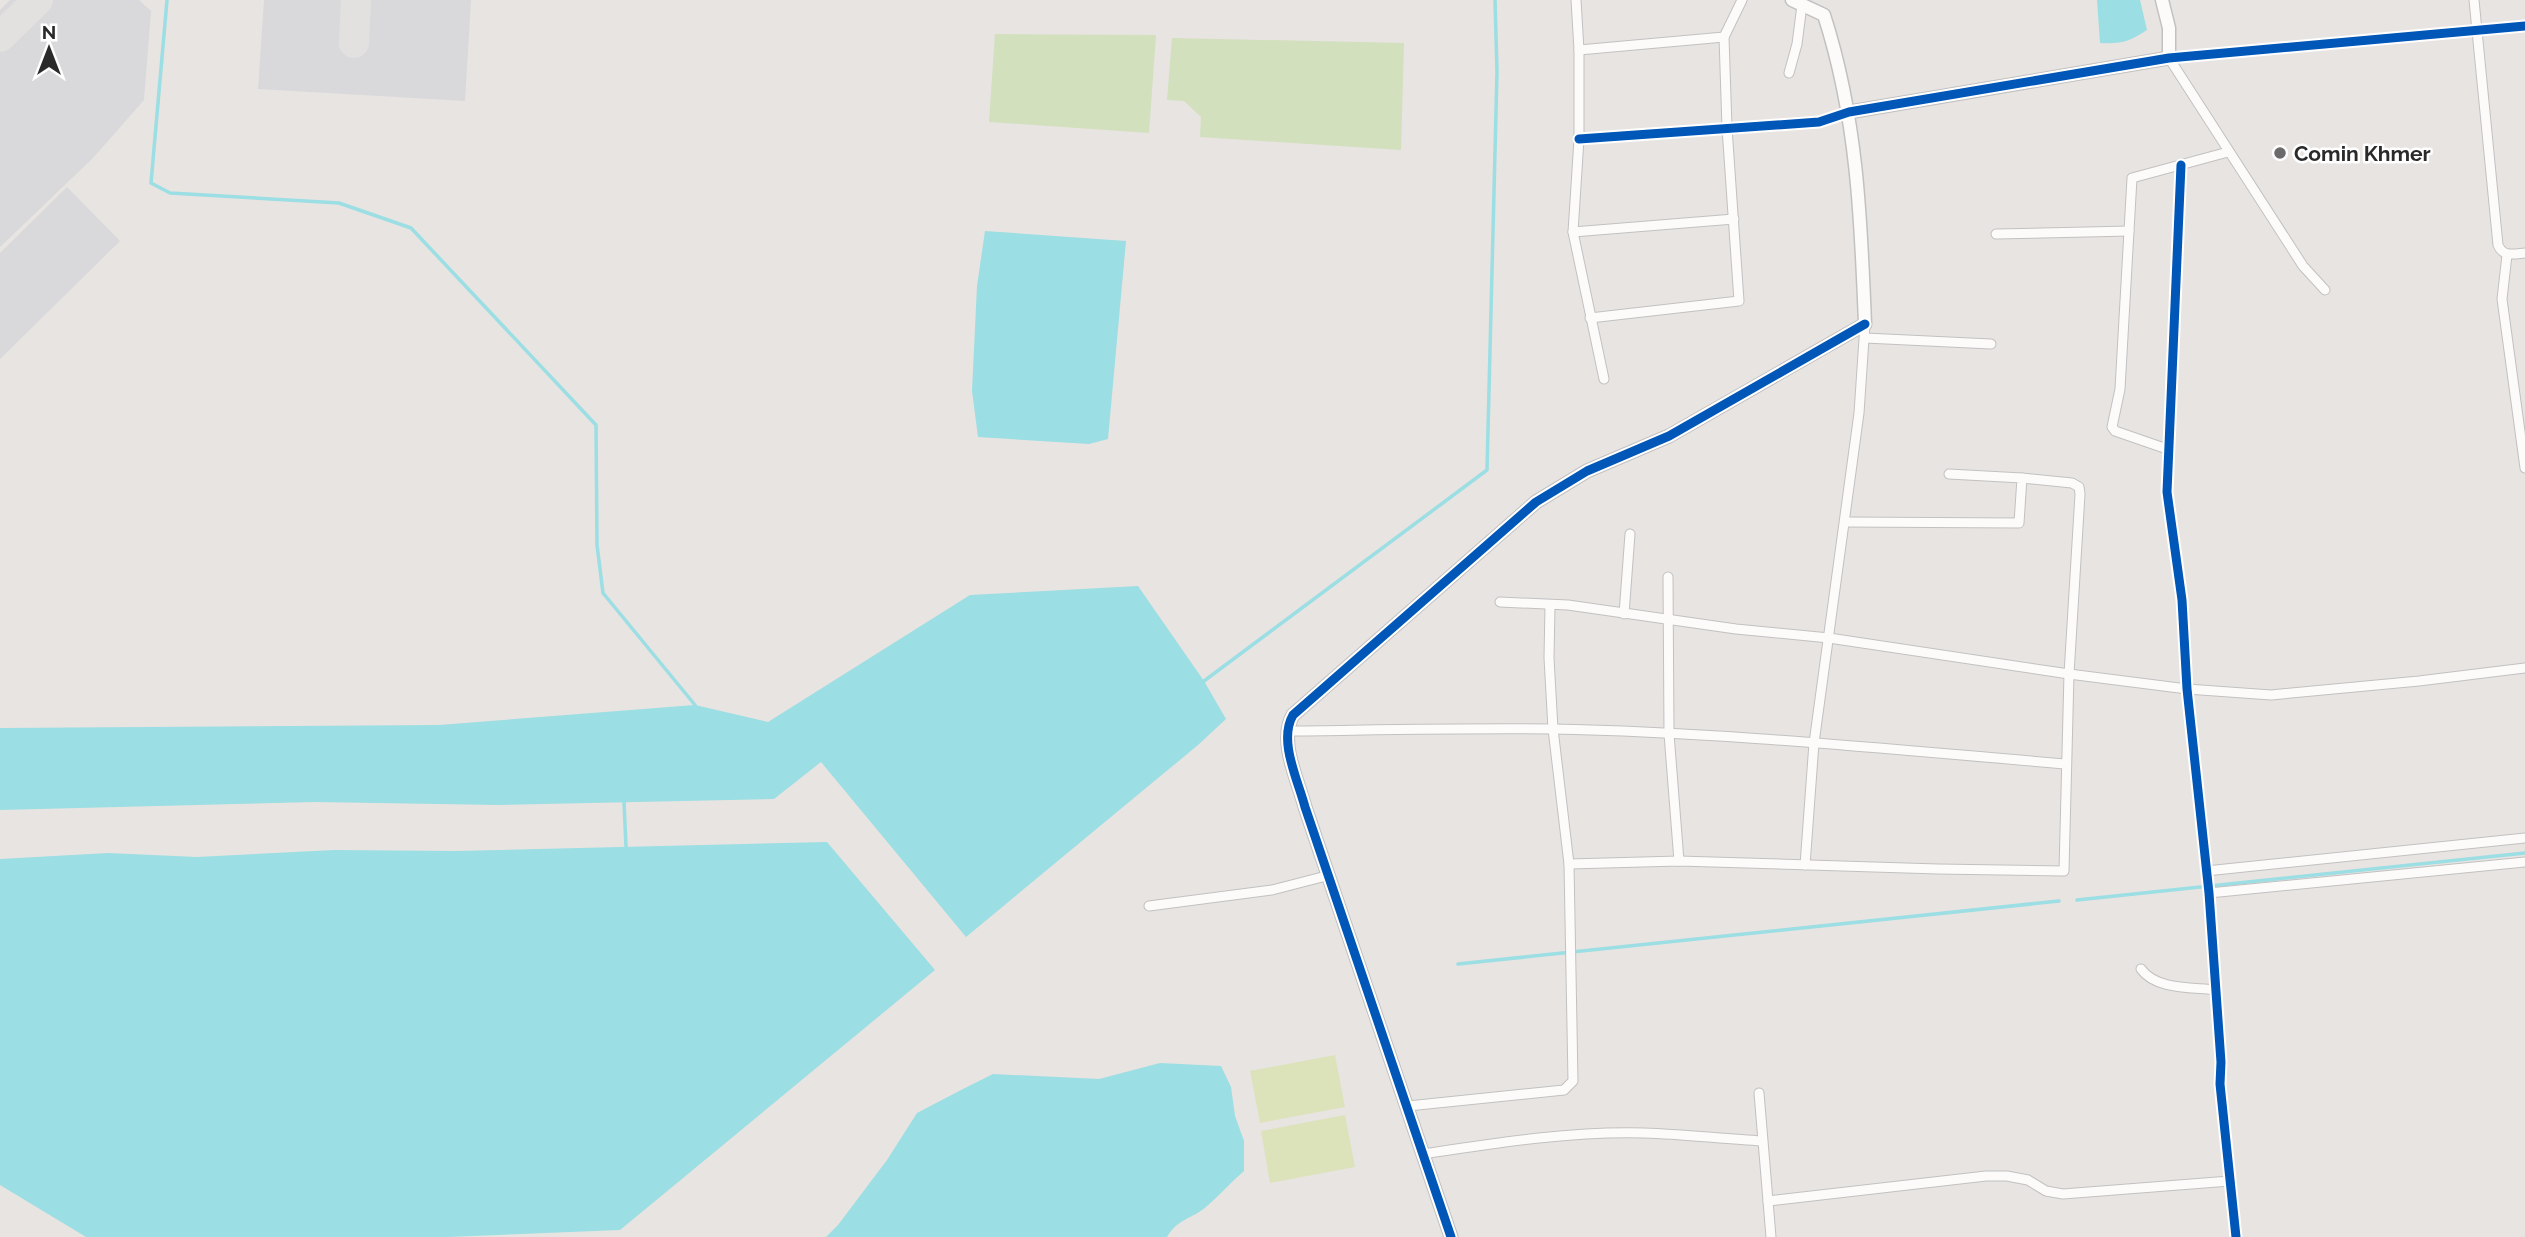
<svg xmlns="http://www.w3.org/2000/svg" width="2525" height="1237" font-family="Raleway,sans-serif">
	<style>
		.airport { fill: #d9d9dc }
		.green { fill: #d2e0bd }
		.pitch { fill: #dce3bb }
		.water { fill: #9bdee3 }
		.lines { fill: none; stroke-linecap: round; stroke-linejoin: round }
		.stream { stroke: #9bdee3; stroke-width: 3.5 }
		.taxiway { stroke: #e3e1e0; stroke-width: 30 }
		.minor-casing { stroke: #c2c1c2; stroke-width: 11 }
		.tertiary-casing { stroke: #c2c1c2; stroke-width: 15 }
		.minor { stroke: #fcfbfa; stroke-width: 9 }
		.tertiary { stroke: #fcfbfa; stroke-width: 12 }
		.cycleway-casing { stroke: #fff; stroke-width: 13 }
		.cycleway { stroke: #0057b8; stroke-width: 9 }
		.poi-dot { fill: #6c6b6a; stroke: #fff; stroke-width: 2.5 }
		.labels { text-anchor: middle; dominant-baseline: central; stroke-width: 5; stroke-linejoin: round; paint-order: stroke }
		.poi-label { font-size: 21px; font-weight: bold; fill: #2a2a2a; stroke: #fff; text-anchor: start }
	</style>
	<rect width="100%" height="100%" fill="#e8e4e1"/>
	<g class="airport">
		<polygon points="10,0 139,0 151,11 144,100 93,158 0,247 0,10"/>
		<polygon points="264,0 471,0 465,101 258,89"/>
		<polygon points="67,187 120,241 0,359 0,253"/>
	</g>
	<g class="green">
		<polygon points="995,34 1156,35 1149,133 989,122"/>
		<polygon points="1172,38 1404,43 1401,150 1200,137 1201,117 1184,101 1167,100"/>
	</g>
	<g class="pitch">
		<polygon points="1335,1055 1345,1107 1260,1123 1250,1071"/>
		<polygon points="1345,1115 1355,1167 1270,1183 1261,1131"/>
	</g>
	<g class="water">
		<path d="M2097 0H2140L2147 30C2128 42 2122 44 2100 43Z"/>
		<polygon points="985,231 1126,241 1108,439 1089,444 978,437 972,391 977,286"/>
		<polygon points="1138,586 1204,681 1226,719 1198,745 966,937 821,762 774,799 500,805 315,802 0,810 0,728 439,725 695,705 768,722 970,595"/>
		<polygon points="827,842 935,970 620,1230 448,1237 86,1237 0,1185 0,859 108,853 197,857 334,850 457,851"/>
		<path d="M1160 1063 1221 1066 1231 1087 1235 1116 1244 1141V1171C1231 1182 1220 1195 1207 1206 1193 1219 1178 1218 1167 1237H826L838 1225 887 1160 917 1113 963 1089 993 1074 1099 1079Z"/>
	</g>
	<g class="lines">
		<g class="stream">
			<polyline points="167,0 151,183 170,193 339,203 411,228 596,425 597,545 603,593 695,705"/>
			<polyline points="1204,681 1487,470 1497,72 1495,0"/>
			<polyline points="624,802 626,847"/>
			<polyline points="2077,900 2525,853"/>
			<polyline points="1458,964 2059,901"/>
		</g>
		<g class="taxiway">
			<polyline points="0,37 38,0"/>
			<polyline points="354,43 356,0"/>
		</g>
		<g class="minor-casing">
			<g id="minor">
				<polyline points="1576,0 1579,50 1579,139 1573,232 1604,379"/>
				<path d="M2474 0 2498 245C2503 257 2513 254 2525 253"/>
				<polyline points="1579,50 1724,37"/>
				<polyline points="1789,73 1797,44 1802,5"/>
				<polyline points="1579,139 1819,122 1849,112"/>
				<polyline points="2181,165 2167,492 2182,600 2187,689 2209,893 2221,1062 2220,1084 2236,1237"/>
				<polyline points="1573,232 1734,219"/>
				<polyline points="1996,234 2129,231"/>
				<polyline points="2507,255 2502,299 2525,468"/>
				<polyline points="2325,290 2303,266 2169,58 2525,26"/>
				<polyline points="1590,318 1739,301 1727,128 1724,37 1742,0"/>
				<polyline points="1865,338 1991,344"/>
				<polyline points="2167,449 2115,431 2112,427 2120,389 2132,178 2228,152"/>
				<polyline points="1845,522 2019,523 2022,478 1949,474"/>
				<polyline points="1668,577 1669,734 1679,861"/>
				<polyline points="1500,602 1568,605 1736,629 1829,638 2069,674 2187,689 2271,695 2419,681 2525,668"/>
				<polyline points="1624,614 1630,534"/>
				<path d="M1287 731C1375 730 1464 728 1552 729 1724 732 1895 750 2066 764"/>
				<polyline points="1569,864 1679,861 1938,869 2064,871 2069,674 2080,494 2079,487 2072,483 2022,478"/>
				<polyline points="1805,865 1814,743 1859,413 1865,324"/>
				<polyline points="2206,871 2525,838"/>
				<polyline points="2209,893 2525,862"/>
				<polyline points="1149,906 1272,890 1330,875"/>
				<path d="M2141 969C2156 990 2192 987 2216 990"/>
				<polyline points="1759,1093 1771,1237"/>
				<polyline points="1408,1106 1564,1090 1573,1081 1569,864 1553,729 1549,658 1550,606"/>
				<path d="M1423 1154C1496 1143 1571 1131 1644 1133 1683 1134 1723 1139 1762 1141"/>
				<polyline points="1768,1201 1986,1176 2007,1176 2028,1180 2046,1191 2063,1194 2230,1181"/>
			</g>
		</g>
		<g class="tertiary-casing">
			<g id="tertiary">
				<polyline points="1849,112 2169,58 2169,28 2162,0"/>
				<path d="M1451 1237 1305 807C1298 780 1278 741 1293 715L1536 502 1587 471 1669 436 1865 324C1861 218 1857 117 1824 15L1792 0"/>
			</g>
		</g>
		<use href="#minor" class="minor"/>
		<use href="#tertiary" class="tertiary"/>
		<g class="cycleway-casing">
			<g id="cycleway">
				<polyline points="1579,139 1819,122 1849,112 2169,58 2525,26"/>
				<polyline points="2181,165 2167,492 2182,600 2187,689 2209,893 2221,1062 2220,1084 2236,1237"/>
				<path d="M1451 1237 1305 807C1298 780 1278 741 1293 715L1536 502 1587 471 1669 436 1865 324"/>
			</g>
		</g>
		<use href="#cycleway" class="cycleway"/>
	</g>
	<circle class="poi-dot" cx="2280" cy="153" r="7"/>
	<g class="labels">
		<g class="poi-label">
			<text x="2294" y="153">Comin Khmer</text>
		</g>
	</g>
	<g transform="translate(49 49)" stroke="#ffffff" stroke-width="5" paint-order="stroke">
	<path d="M0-5L12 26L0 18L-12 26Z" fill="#2a2a2a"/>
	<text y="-10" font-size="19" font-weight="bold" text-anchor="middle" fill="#2a2a2a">N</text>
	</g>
</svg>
